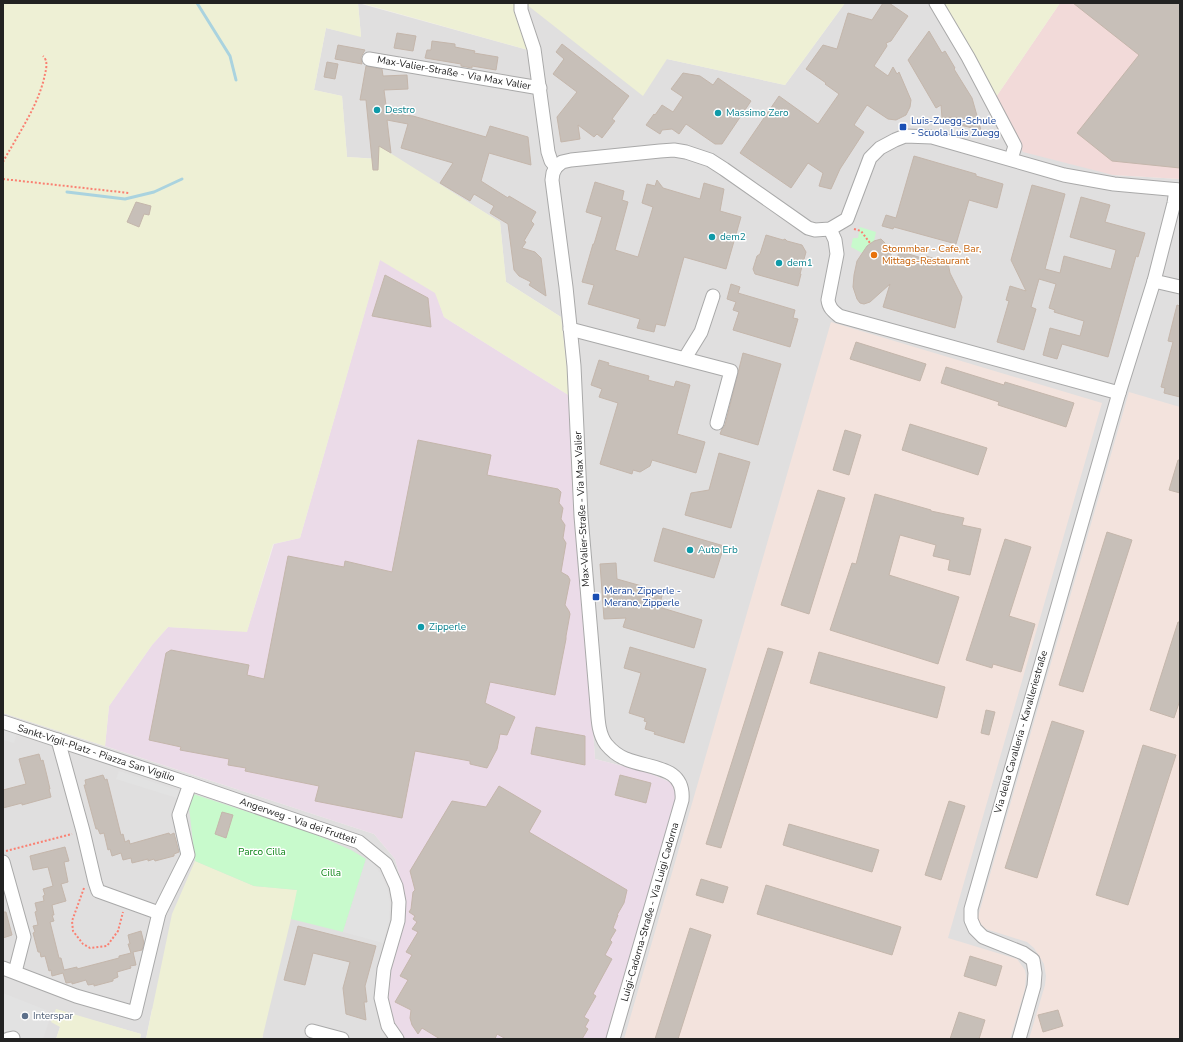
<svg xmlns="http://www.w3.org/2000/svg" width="1183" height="1042" font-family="'Nunito Sans',sans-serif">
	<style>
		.residential { fill: #e0dfdf }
		.commercial { fill: #f2dad9 }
		.industrial { fill: #ebdbe8 }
		.military { fill: #f3e3dd }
		.farmland { fill: #eef0d5 }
		.park { fill: #c8facc }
		.parking { fill: #e2e2e2 }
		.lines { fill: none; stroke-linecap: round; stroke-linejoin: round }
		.stream { stroke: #aad3df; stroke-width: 3 }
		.building { fill: #c7bfb8; stroke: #c4b6ab }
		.minor-casing { stroke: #a9a9a9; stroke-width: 15 }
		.path { stroke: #fa8072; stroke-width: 2; stroke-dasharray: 2 2; stroke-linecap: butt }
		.minor { stroke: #fff; stroke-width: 13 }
		.culture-dot { fill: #0f9aa8; stroke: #fff; stroke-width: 1.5 }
		.transit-dot { fill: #1a4fb4; stroke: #fff; stroke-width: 1.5 }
		.food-dot { fill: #e8710a; stroke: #fff; stroke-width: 1.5 }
		.service-dot { fill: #5c6f8a; stroke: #fff; stroke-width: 1.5 }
		.labels { text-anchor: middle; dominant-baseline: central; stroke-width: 3; stroke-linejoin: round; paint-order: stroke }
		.street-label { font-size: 10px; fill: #222; stroke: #fff }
		.culture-label { font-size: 10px; fill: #0d838f; stroke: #fff; text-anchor: start }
		.transit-label { font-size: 10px; fill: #164399; stroke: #fff; text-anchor: start }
		.food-label { font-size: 10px; fill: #c56008; stroke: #fff; text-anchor: start }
		.park-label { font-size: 10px; fill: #0c8416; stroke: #fff }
		.service-label { font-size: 10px; fill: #4e5e75; stroke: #fff; text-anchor: start }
	</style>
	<rect width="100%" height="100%" fill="#f2efe9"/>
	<g class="residential">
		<polygon points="358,3 528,50 513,9 526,4 667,59 785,85 845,3 940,3 996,97 1113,175 1180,179 1180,1039 608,1039 675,803 675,793 673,786 670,782 646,772 595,759 570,396 561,317 506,282 500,222 379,147 379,159 347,157 342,96 314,90 326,28 361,36"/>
		<polygon points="3,713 374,834 395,859 405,896 404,915 391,970 388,996 394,1022 406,1039 262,1039 263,1036 152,1009 146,1039 140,1039 141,1034 56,1010 60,1027 56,1039 3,1039"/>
	</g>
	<polygon class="commercial" points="1060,3 1180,3 1180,179 1113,175 1023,152 996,97"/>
	<polygon class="industrial" points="380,259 436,293 444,317 570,396 595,759 646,772 670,782 673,786 675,792 675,803 608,1039 405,1039 394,1022 388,996 391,970 404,915 405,896 395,859 374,834 105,746 109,706 152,645 168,627 247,631 274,544 300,538"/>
	<g class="military">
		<polygon points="831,322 1102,403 948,938 1017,959 1025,970 1026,976 1025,989 1010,1039 624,1039"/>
		<polygon points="1129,392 1180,407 1180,1039 1029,1039 1045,985 1046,976 1044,964 1034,948 1027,942 986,929 977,920"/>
	</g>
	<g class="farmland">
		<polygon points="3,3 358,3 361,37 326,28 314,90 342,96 347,157 378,159 379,146 500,222 506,282 561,317 570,396 444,317 435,293 380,260 300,538 273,544 247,632 168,627 152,645 109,706 105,746 3,713"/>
		<polygon points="361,3 845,3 785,85 667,59 643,96 526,4 513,9 528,50"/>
		<polygon points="940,3 1060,3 996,97"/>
		<polygon points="195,861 254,886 298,890 262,1039 146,1039 172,914"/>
		<polygon points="56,1009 141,1034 140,1039 56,1039 60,1027 51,1022"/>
	</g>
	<g class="park">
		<polygon points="860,227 876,232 874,241 867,246 862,253 851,247 853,238 858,238"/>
		<polygon points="193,794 310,832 351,850 366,859 343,932 291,919 297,890 254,886 195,861 189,807"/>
	</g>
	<g class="parking">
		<polygon points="3,730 16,735 14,743 3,740"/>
		<polygon points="119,771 183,792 180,799 116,779"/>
		<polygon points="366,859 372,861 382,876 388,891 390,904 389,921 383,943 343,932"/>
		<polygon points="3,993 46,1010 49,1021 43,1039 3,1039"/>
	</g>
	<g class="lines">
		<g class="stream">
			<polyline points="197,3 230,56 236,80"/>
			<polyline points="67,192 125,199 154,192 182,179"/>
		</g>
	</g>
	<g class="building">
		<polygon points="883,3 889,3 908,16 891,41 886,43 887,46 874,66 888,76 893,67 897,74 899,72 911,100 910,107 906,115 896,120 888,119 867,105 854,125 864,132 840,169 831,189 819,186 823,173 808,163 791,188 740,153 779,96 818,124 839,94 825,84 826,83 806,69 823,45 837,49 848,13 872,20"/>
		<polygon points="1073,3 1180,3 1180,168 1112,161 1077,133 1139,55"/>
		<polygon points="929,31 942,53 945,51 955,68 954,69 972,98 981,130 960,125 956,117 942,118 941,105 936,108 908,60"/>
		<polygon points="397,33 416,36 413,51 394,48"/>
		<polygon points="432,41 455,44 455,47 475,51 474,53 498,57 496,70 472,66 472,68 461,66 461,64 425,58 427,50 431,50"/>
		<polygon points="562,44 629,96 612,119 615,121 602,138 597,134 594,137 578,125 580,139 561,142 557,117 577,92 553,74 564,59 556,52"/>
		<polygon points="338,45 365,50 361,57 362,64 335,59"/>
		<polygon points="327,62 338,64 335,79 324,77"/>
		<polygon points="366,66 382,69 383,76 407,75 408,89 384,90 387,113 413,116 486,137 490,126 528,137 531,165 489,153 481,181 508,198 509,196 536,212 531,221 534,224 524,241 526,242 522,248 535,252 541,258 546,296 529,285 531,282 519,276 514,270 508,224 490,213 494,206 474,194 470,201 440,183 453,163 401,148 408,124 387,120 391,153 379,146 378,170 373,170 366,100 360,100"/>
		<polygon points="683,73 700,76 713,85 718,78 751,101 722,144 715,144 686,124 679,134 672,129 662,130 660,134 646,125 654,114 655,115 662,105 673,112 683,97 671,89"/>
		<polygon points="914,156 976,174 976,176 1003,184 997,208 969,200 956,244 894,227 893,229 882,226 886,215 896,218"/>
		<polygon points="657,180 663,188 700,199 704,183 724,189 720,211 741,217 726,269 684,257 665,326 656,324 654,332 637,328 640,319 588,304 594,285 582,282 593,244 594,244 602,217 586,212 595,182 624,191 622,200 628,202 615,250 638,257 653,207 642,203 647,184 655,186"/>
		<polygon points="1032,185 1065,194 1045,269 1060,273 1064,256 1111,269 1116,250 1070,237 1081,197 1110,205 1105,222 1145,233 1138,257 1136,256 1108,357 1062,344 1057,359 1043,355 1050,328 1080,336 1084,321 1054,312 1055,310 1049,308 1056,284 1039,279 1031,307 1036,309 1024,350 997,342 1009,301 1006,300 1010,286 1026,291 1011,260"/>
		<polygon points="136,202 151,206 149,215 144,214 139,227 127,222"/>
		<polygon points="766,235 783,240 785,239 787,241 802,245 806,252 800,274 801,274 798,286 755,274 753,269 757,256 760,254"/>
		<polygon points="881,239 885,243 896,264 899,251 925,259 926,256 948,263 950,273 962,297 955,328 883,307 890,284 870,302 864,304 860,303 857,299 853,287 854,275 857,261 867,246 874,241"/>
		<polygon points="385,275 428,298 431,327 372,316"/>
		<polygon points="731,284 740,287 738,293 795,310 793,318 798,319 790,347 733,330 739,312 733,310 736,302 727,299"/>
		<polygon points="1177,305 1180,306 1180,397 1164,393 1165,388 1161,387 1173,342 1168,341"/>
		<polygon points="856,342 926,364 920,381 850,359"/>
		<polygon points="743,353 781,364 758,445 720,434 722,429 725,425"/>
		<polygon points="599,360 609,363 608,365 649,376 648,380 674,387 676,381 690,385 677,434 705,442 696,473 652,460 650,466 640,472 633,470 632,474 600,464 618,403 599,397 602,389 591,385"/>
		<polygon points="946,367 1004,385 1005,382 1074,403 1066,427 998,405 999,402 941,383"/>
		<polygon points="910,424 987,448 978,475 902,450"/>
		<polygon points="845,430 861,435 849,475 833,470"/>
		<polygon points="418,440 491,455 487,475 558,489 561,492 559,503 563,508 561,519 565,525 563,538 566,543 561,572 568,576 570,580 565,605 569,611 570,614 566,636 566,639 555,695 490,682 485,703 515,717 507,735 500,734 497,749 487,768 470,764 470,761 415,751 402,818 315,801 319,786 245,771 246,768 228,765 229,759 180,750 181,747 149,740 166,653 171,650 249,665 247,675 264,679 288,556 344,567 345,561 392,572"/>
		<polygon points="719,453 750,462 731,528 685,515 691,493 709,490"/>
		<polygon points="1178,460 1180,460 1180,493 1169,490"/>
		<polygon points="818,490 845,498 809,614 781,605"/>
		<polygon points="875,494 931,510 931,511 964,518 962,525 981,529 970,575 948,570 950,560 933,556 936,545 900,535 889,575 959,597 938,664 830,630 852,563 856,564"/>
		<polygon points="663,528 724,546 714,578 654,561"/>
		<polygon points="1107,532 1132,540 1083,692 1059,685"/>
		<polygon points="1005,539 1031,547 1009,616 1035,624 1021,672 993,664 992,668 966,660"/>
		<polygon points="616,563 617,579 663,592 659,607 702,620 694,648 623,627 626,618 604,619 600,564"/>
		<polygon points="1178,622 1180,622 1180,700 1174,718 1150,710"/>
		<polygon points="630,647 706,669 684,743 654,734 655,732 645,729 647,722 644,721 645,718 629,713 641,673 624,668"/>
		<polygon points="768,648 783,652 721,848 706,844"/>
		<polygon points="819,652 945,687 937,718 810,683"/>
		<polygon points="986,710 995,712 989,735 981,733"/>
		<polygon points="1052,721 1084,731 1037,878 1005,868"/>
		<polygon points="536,727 585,736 585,765 531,754"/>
		<polygon points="1143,745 1176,755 1128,905 1096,895"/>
		<polygon points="39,754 41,761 43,760 47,776 50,789 49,789 51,797 22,805 22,803 3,808 3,790 26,784 19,759"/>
		<polygon points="103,775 105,780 107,779 121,835 123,834 125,842 129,840 130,844 169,833 170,835 174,833 179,852 174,854 174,856 155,861 154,859 148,861 148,859 132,863 131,858 123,860 121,853 112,856 110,849 108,850 104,833 100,834 98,829 96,829 84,785 86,785 85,780"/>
		<polygon points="620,775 651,783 646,803 615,795"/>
		<polygon points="499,786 541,811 529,832 627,890 624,903 617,915 618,915 613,928 616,930 610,940 612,942 605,955 612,959 593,994 596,996 584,1017 589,1020 585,1027 588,1029 582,1039 506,1039 497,1034 495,1039 440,1039 422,1028 418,1034 412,1025 410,1018 411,1010 395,1002 408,980 400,976 412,955 406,952 418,932 412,929 417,922 413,919 415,916 409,912 411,909 413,892 415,890 410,871 452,801 486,807"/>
		<polygon points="949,801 965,806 941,880 925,875"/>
		<polygon points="222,812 233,815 226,838 215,834"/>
		<polygon points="789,824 879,850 872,872 783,845"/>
		<polygon points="65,847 69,861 64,862 68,882 61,884 66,901 52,905 54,915 52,915 54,921 50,922 59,958 61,958 64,970 77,967 77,969 119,958 119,956 131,953 128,944 130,944 128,935 141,931 144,943 142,950 133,952 136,965 130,966 131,968 117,972 118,977 113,979 113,981 94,986 94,984 88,985 86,980 72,984 72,982 66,983 63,973 52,976 51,970 49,971 45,956 41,957 40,952 38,952 33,933 35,932 33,926 38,925 35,912 37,911 35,903 44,901 43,896 45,895 43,889 53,886 48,867 33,870 30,856"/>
		<polygon points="701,879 728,887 723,903 696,895"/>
		<polygon points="766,885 901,927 892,955 757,914"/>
		<polygon points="3,912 6,912 12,935 3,938"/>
		<polygon points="298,926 376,946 365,986 367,1002 364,1002 366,1020 346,1014 343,988 350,962 313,953 305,985 284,980"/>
		<polygon points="690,928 711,935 678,1039 655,1039"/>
		<polygon points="970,956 1002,966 996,986 964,976"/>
		<polygon points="1058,1010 1063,1026 1043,1032 1038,1015"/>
		<polygon points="959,1012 985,1020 979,1039 950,1039"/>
	</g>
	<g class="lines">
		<g class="minor-casing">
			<g id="minor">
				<polyline points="521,3 521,10 534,49 548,152 551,161 556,167"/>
				<polyline points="936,3 968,57 1015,146 1011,159"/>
				<polyline points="369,59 540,88"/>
				<path d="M830 229 835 240 837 254 828 300C829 308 833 311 839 316L1119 393 1154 281 1174 203 1176 190"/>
				<polyline points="1154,281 1180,287"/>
				<polyline points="570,329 731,371 717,423"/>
				<polyline points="685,358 701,332 713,296"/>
				<polyline points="3,722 190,784 359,842 386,864 396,886 399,902 398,921 384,969 381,998 388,1026 397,1039"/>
				<polyline points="58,740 83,831 95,882 98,891 159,913"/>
				<polyline points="3,862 24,937 15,972"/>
				<polyline points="3,968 76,996 135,1013 159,913 188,855 179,815 190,784"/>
				<polyline points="312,1031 342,1039"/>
				<polyline points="8,1039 13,1038"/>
				<path d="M613 1039 682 800C685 765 649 769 626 759 618 756 611 750 606 744 598 733 598 718 597 705L581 516 574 366 566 287 552 180 553 173 556 167 562 162 571 160 660 151 674 150 686 152 710 160 724 169 808 228 815 230 830 229 847 219 870 158 880 148 895 140 905 136 932 137 1064 175 1114 184 1180 190"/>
				<polyline points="1019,1039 1034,986 1035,973 1033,960 1023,953 983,937 975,929 971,920 971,909 1119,393"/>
			</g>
		</g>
		<g class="path">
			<path d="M3 162C18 134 39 105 45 74 46 70 47 65 46 61 46 60 44 57 43 56"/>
			<polyline points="3,179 129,193"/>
			<polyline points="854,229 861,231 870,243"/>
			<polyline points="6,851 72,834"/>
			<polyline points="84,888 72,921 73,931 83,944 90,948 107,946 118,931 123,912"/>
		</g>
		<use href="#minor" class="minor"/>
	</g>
	<g class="culture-dot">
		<circle cx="377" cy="110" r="4"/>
		<circle cx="718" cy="113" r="4"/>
		<circle cx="712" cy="237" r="4"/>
		<circle cx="779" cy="263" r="4"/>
		<circle cx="690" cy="550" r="4"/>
		<circle cx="421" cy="627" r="4"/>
	</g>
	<g class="transit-dot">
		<rect x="899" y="123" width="8" height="8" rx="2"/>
		<rect x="592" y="593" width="8" height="8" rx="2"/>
	</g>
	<circle class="food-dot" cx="874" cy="255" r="4"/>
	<circle class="service-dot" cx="25" cy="1016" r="4"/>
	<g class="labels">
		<g class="street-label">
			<text transform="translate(454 73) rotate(10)">Max-Valier-Straße - Via Max Valier</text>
			<text transform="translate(582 509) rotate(-93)">Max-Valier-Straße - Via Max Valier</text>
			<text transform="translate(1021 732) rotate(-74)">Via della Cavalleria - Kavalleriestraße</text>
			<text transform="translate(96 753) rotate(18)">Sankt-Vigil-Platz - Piazza San Vigilio</text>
			<text transform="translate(298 821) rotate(19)">Angerweg - Via dei Frutteti</text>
			<text transform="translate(650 912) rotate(-74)">Luigi-Cadorna-Straße - Via Luigi Cadorna</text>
		</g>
		<g class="culture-label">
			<text x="385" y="110">Destro</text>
			<text x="726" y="113">Massimo Zero</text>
			<text x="720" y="237">dem2</text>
			<text x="787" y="263">dem1</text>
			<text x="698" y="550">Auto Erb</text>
			<text x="429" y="627">Zipperle</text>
		</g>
		<g class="transit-label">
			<text x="911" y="121">Luis-Zuegg-Schule<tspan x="911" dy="12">- Scuola Luis Zuegg</tspan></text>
			<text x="604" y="591">Meran, Zipperle -<tspan x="604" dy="12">Merano, Zipperle</tspan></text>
		</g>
		<g class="food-label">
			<text x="882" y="249">Stommbar - Cafe, Bar,<tspan x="882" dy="12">Mittags-Restaurant</tspan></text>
		</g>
		<g class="park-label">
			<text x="262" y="852">Parco Cilla</text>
			<text x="331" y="873">Cilla</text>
		</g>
		<g class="service-label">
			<text x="33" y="1016">Interspar</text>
		</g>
	</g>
	<rect width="1183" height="1042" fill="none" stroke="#222222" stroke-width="8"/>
</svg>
